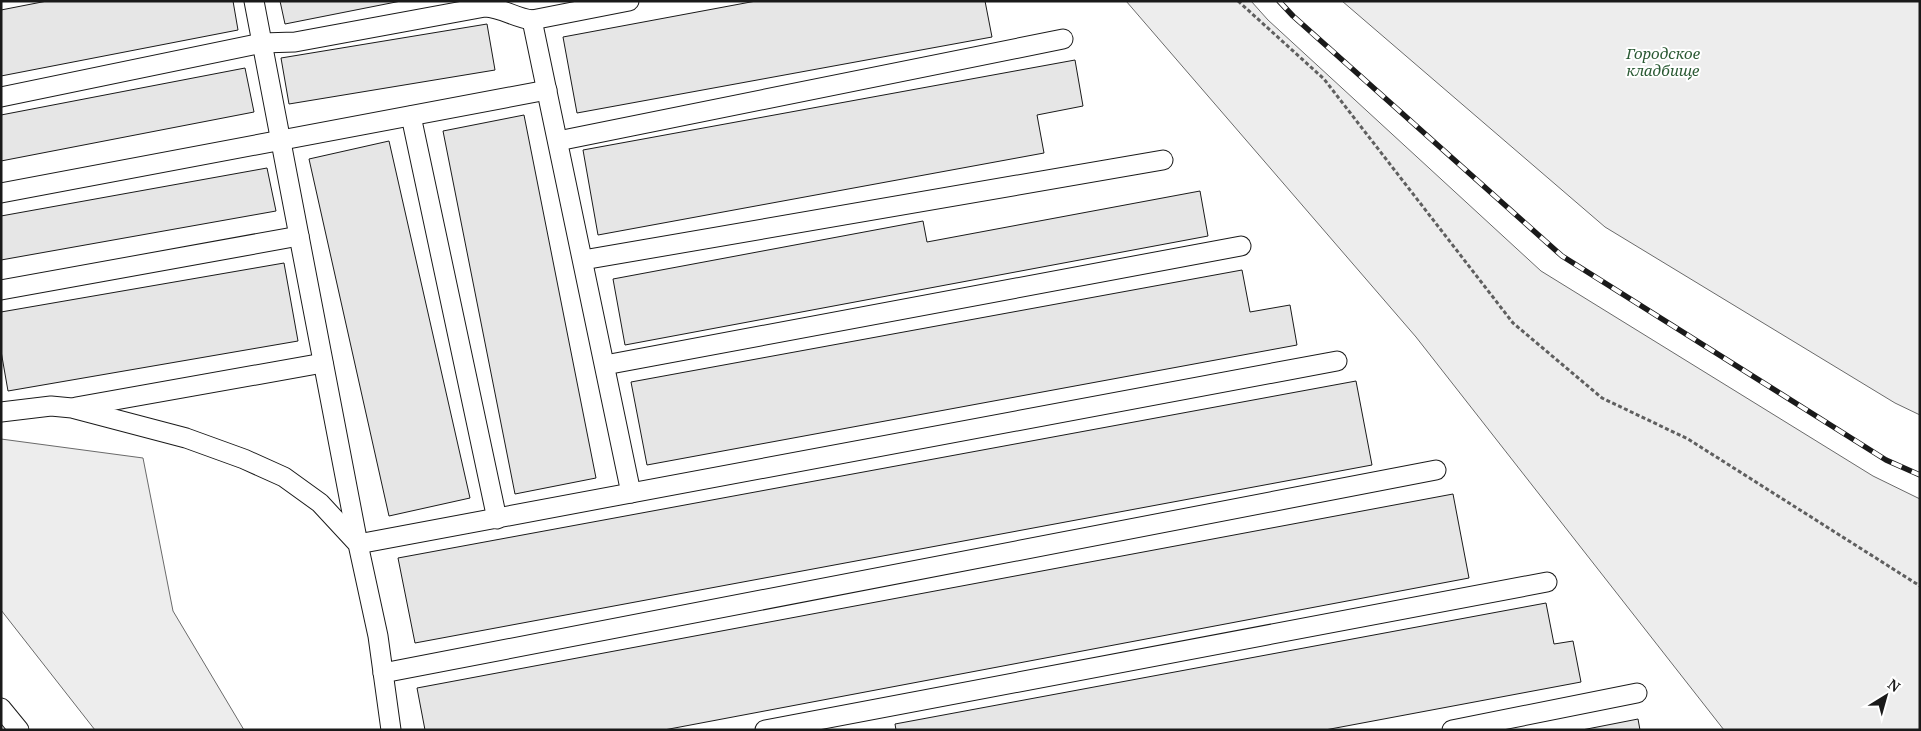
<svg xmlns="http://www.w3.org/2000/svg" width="1921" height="731" font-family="'Noto Serif',serif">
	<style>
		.built { fill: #ededed; stroke: #6a6a6a }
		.building { fill: #e6e6e6; stroke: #1a1a1a }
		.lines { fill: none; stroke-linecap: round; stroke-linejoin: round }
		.service-casing { stroke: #1a1a1a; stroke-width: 21 }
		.path { stroke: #5f5f5f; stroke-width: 3; stroke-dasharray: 4 2.5; stroke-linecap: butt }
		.service { stroke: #fff; stroke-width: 19 }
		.rail-casing { stroke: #1a1a1a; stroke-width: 5.5 }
		.rail { stroke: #fff; stroke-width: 4; stroke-dasharray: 11; stroke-linecap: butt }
		.labels { text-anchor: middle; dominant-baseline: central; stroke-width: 4; stroke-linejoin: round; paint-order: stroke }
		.park-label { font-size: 15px; font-style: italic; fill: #2b5a34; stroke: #fff }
	</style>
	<rect width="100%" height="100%" fill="#fff"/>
	<g class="built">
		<polygon points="1126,1 1251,1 1268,20 1541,271 1873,476 1920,499 1920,730 1724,730 1416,337"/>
		<polygon points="1342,1 1920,1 1920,415 1895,403 1605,227"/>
		<polygon points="1,439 143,458 173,611 244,730 95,730 1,610"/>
	</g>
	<g class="building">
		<polygon points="47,1 233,1 238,30 1,76 1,10"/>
		<polygon points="280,1 401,1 285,24"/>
		<polygon points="756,1 985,1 992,37 577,113 563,37"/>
		<polygon points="487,24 495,70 289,104 281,58"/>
		<polygon points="1075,60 1083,106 1037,115 1044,153 598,235 583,150"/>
		<polygon points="245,68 254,112 1,161 1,115"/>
		<polygon points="524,115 596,478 515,494 443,131"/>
		<polygon points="389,141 470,498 389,516 309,159"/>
		<polygon points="267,168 276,211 1,260 1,216"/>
		<polygon points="1200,191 1208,236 625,345 613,279 923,221 927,242"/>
		<polygon points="284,263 298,341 8,391 1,351 1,312"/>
		<polygon points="1242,270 1250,312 1290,305 1297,345 647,465 631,382"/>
		<polygon points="1356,381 1372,465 415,643 398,558"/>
		<polygon points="1453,494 1469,578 664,730 425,730 417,688"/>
		<polygon points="1546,603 1554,644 1573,641 1581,682 1325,730 896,730 895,724"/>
		<polygon points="1638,719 1640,730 1582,730"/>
	</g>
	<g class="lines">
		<g class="service-casing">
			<g id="service">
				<polyline points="254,1 358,544 1337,361"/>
				<polyline points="532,20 631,493"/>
				<path d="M1 97 262 43 295 42 485 7C503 8 515 18 532 20L629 1"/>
				<polyline points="411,116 497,519"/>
				<polyline points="558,141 1063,39"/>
				<polyline points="1,193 547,90"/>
				<polyline points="583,260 1163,160"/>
				<polyline points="1,290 299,236"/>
				<polyline points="605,365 1241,246"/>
				<polyline points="76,407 323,363"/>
				<polyline points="1,412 51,406 72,408 186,438 244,459 284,477 320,503 358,544 378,636 391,730"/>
				<polyline points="383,673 1436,470"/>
				<polyline points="1,708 19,730"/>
				<polyline points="765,730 1547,582"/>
				<polyline points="1452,730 1637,693"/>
			</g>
		</g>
		<polyline class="path" points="1238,1 1324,79 1513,323 1602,398 1688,439 1920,586"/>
		<use href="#service" class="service"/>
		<g class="rail-casing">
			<polyline id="rail" points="1279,1 1293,16 1562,256 1886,460 1920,475"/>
		</g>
		<use href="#rail" class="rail"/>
	</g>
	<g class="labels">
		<g class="park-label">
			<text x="1663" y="53">Городское<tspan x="1663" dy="17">кладбище</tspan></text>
		</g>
	</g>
	<rect width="1921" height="731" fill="none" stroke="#1a1a1a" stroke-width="5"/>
	<g transform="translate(1886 696) rotate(37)" stroke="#ffffff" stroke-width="4" paint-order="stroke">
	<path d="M0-4L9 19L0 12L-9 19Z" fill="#1a1a1a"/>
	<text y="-8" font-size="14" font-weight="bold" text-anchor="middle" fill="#1a1a1a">N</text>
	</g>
</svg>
